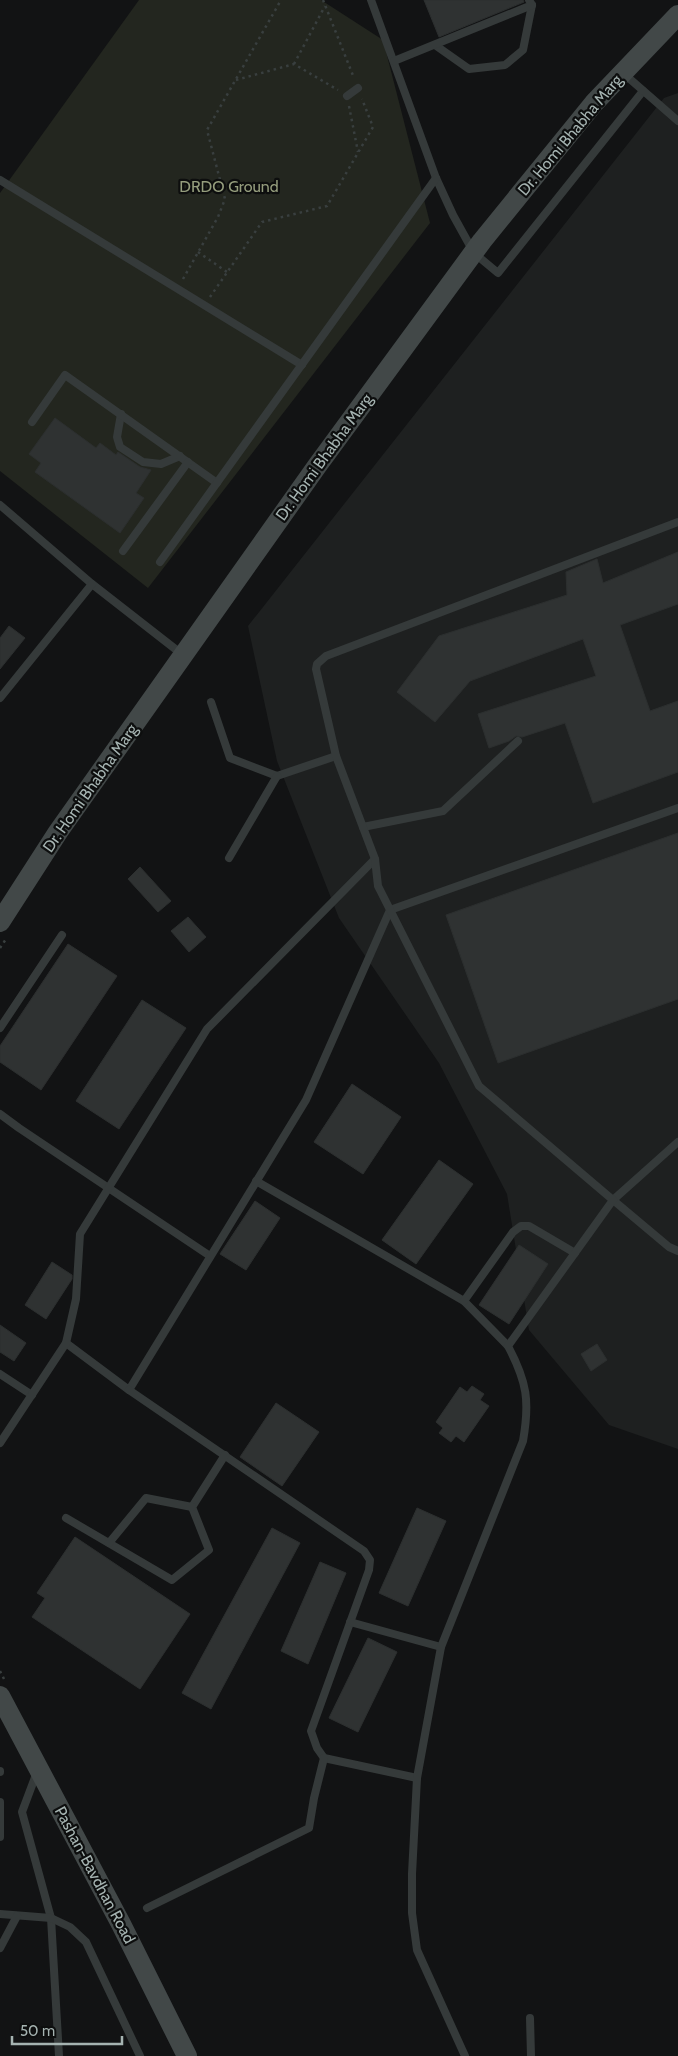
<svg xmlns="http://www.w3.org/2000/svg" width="678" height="2056" font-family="Cabin,sans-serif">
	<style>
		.built { fill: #1e2020 }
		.green { fill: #23261f }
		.building { fill: #2f3232; stroke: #2c2f2f }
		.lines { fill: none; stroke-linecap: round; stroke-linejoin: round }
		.path { stroke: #393f3f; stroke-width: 2.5; stroke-dasharray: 2.5 4; stroke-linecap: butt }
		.lane { stroke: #353a3a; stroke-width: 8 }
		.secondary { stroke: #424848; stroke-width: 20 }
		.labels { text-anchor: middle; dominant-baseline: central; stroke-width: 4.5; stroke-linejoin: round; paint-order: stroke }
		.street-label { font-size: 16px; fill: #a5b3b1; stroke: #0d0e0e }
		.park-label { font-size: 16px; fill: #959d7d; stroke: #0d0e0e }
	</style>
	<rect width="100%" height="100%" fill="#121314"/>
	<polygon class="built" points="678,93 678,1449 609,1425 529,1330 507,1194 439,1063 339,918 277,761 248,626 664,98"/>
	<polygon class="green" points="139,0 321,0 383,40 430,223 148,588 0,471 0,193"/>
	<g class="building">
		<polygon points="424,0 523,0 524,2 439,37"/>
		<polygon points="55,418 96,448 100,443 116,455 118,452 140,467 151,470 136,493 144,498 120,533 35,472 41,463 29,454"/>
		<polygon points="678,552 678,604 620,625 650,711 678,701 678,772 593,803 565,723 522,737 516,736 509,741 489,748 478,714 596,676 583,639 470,681 435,722 397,692 439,636 567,595 566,572 597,559 603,583"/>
		<polygon points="9,626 25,638 0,669 0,638"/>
		<polygon points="678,833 678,999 498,1063 446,915"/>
		<polygon points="140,867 171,901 158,912 128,879"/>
		<polygon points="188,917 206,937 189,952 171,931"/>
		<polygon points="68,944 117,976 41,1090 0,1062 0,1046"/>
		<polygon points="142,1000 186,1028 119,1129 76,1101"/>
		<polygon points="352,1084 401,1117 363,1174 314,1142"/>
		<polygon points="439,1160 473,1184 416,1264 382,1240"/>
		<polygon points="255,1201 280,1218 246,1270 220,1254"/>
		<polygon points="519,1245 548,1264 509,1324 479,1305"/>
		<polygon points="52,1262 72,1275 72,1279 46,1319 25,1305"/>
		<polygon points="0,1325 26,1343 14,1361 0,1352"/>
		<polygon points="597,1344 607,1360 591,1371 581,1354"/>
		<polygon points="472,1386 484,1394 480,1400 489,1406 464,1442 456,1436 451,1442 439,1433 443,1428 436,1422 460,1387 467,1392"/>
		<polygon points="276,1403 319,1432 282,1486 240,1457"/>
		<polygon points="417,1508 446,1521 408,1606 379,1593"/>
		<polygon points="272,1528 300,1543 211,1709 182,1693"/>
		<polygon points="75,1537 190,1614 140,1689 32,1617 45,1598 37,1593"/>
		<polygon points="320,1562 346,1573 308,1664 281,1651"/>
		<polygon points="368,1638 397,1652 358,1732 329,1718"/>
	</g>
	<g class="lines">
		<g class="path">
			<polyline points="323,0 354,78"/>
			<polyline points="294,64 325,6"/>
			<polyline points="236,80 294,64 338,90"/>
			<polyline points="349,106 358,152"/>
			<polyline points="198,252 227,272"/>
			<polyline points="183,279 218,217 225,199 207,130 281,0"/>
			<polyline points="210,297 262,222 327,206 373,127 362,99"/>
			<polyline points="0,948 6,939"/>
			<polyline points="0,1671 4,1679"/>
		</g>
		<g class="lane">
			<polyline points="371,0 436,178 453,215 474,253 498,273 643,91"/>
			<polyline points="435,45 469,69 505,65 523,50 532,5"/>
			<polyline points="394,61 532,5 529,0"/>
			<polyline points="623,73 678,121"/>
			<polyline points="347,96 358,88"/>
			<polyline points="0,180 302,365"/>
			<polyline points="121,414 117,437 120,447 143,462 161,464 180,456"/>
			<polyline points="32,422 65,375 217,483"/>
			<polyline points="0,505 92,584 183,655"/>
			<polyline points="123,551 188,462"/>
			<polyline points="160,562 436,178"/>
			<polyline points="0,698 92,584"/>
			<polyline points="211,702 230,758 277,776 336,756"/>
			<polyline points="363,827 443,811 518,741"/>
			<polyline points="229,858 277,776"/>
			<polyline points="0,1028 62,935"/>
			<polyline points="0,1114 19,1128 210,1256"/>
			<polyline points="678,1142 613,1200 669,1247 678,1251"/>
			<polyline points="256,1181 464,1301 508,1346"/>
			<polyline points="464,1301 513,1232 521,1226 529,1226 575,1253"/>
			<polyline points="66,1343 129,1390 306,1100 390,910 678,808"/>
			<polyline points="0,1374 32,1395"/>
			<polyline points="129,1390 364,1551 370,1560 369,1570 311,1731 317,1748 324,1758 417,1778"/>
			<polyline points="0,1443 66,1343 76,1299 80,1234 207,1029 375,859"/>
			<polyline points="66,1518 172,1580 209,1550 192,1507 225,1455"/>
			<polyline points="109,1543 146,1498 192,1507"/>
			<polyline points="350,1622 441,1647"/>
			<polyline points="0,1771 0,1772"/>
			<polyline points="37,1772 22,1812 51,1918 59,2056"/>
			<polyline points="0,1802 0,1837"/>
			<polyline points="147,1908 309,1828 314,1798 324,1758"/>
			<polyline points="0,1914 51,1918 70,1927 86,1942 140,2056"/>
			<polyline points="0,1948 17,1916"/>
			<polyline points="530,2018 531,2056"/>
			<path d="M465 2056 417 1950 412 1913V1874L417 1778 441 1647 523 1441C530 1401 527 1382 508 1346L613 1200 479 1086 378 886 375 859 336 756 316 669 317 664 326 656 678 522"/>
		</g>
		<g class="secondary">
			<polyline points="0,922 58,832 317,466 482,241 594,103 678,15"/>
			<polyline points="0,1696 121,1924 187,2056"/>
		</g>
	</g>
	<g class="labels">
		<g class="street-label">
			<text transform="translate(570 135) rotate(-50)">Dr. Homi Bhabha Marg</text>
			<text transform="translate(324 457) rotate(-54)">Dr. Homi Bhabha Marg</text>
			<text transform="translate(90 788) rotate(-55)">Dr. Homi Bhabha Marg</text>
			<text transform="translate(95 1875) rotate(62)">Pashan-Bavdhan Road</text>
		</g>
		<g class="park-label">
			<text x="229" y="186">DRDO Ground</text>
		</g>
	</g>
	<path d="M12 2036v8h110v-8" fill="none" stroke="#a5b3b1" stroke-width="2.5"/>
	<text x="20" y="2036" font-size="15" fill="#a5b3b1" stroke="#0d0e0e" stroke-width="4" paint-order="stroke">50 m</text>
</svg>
